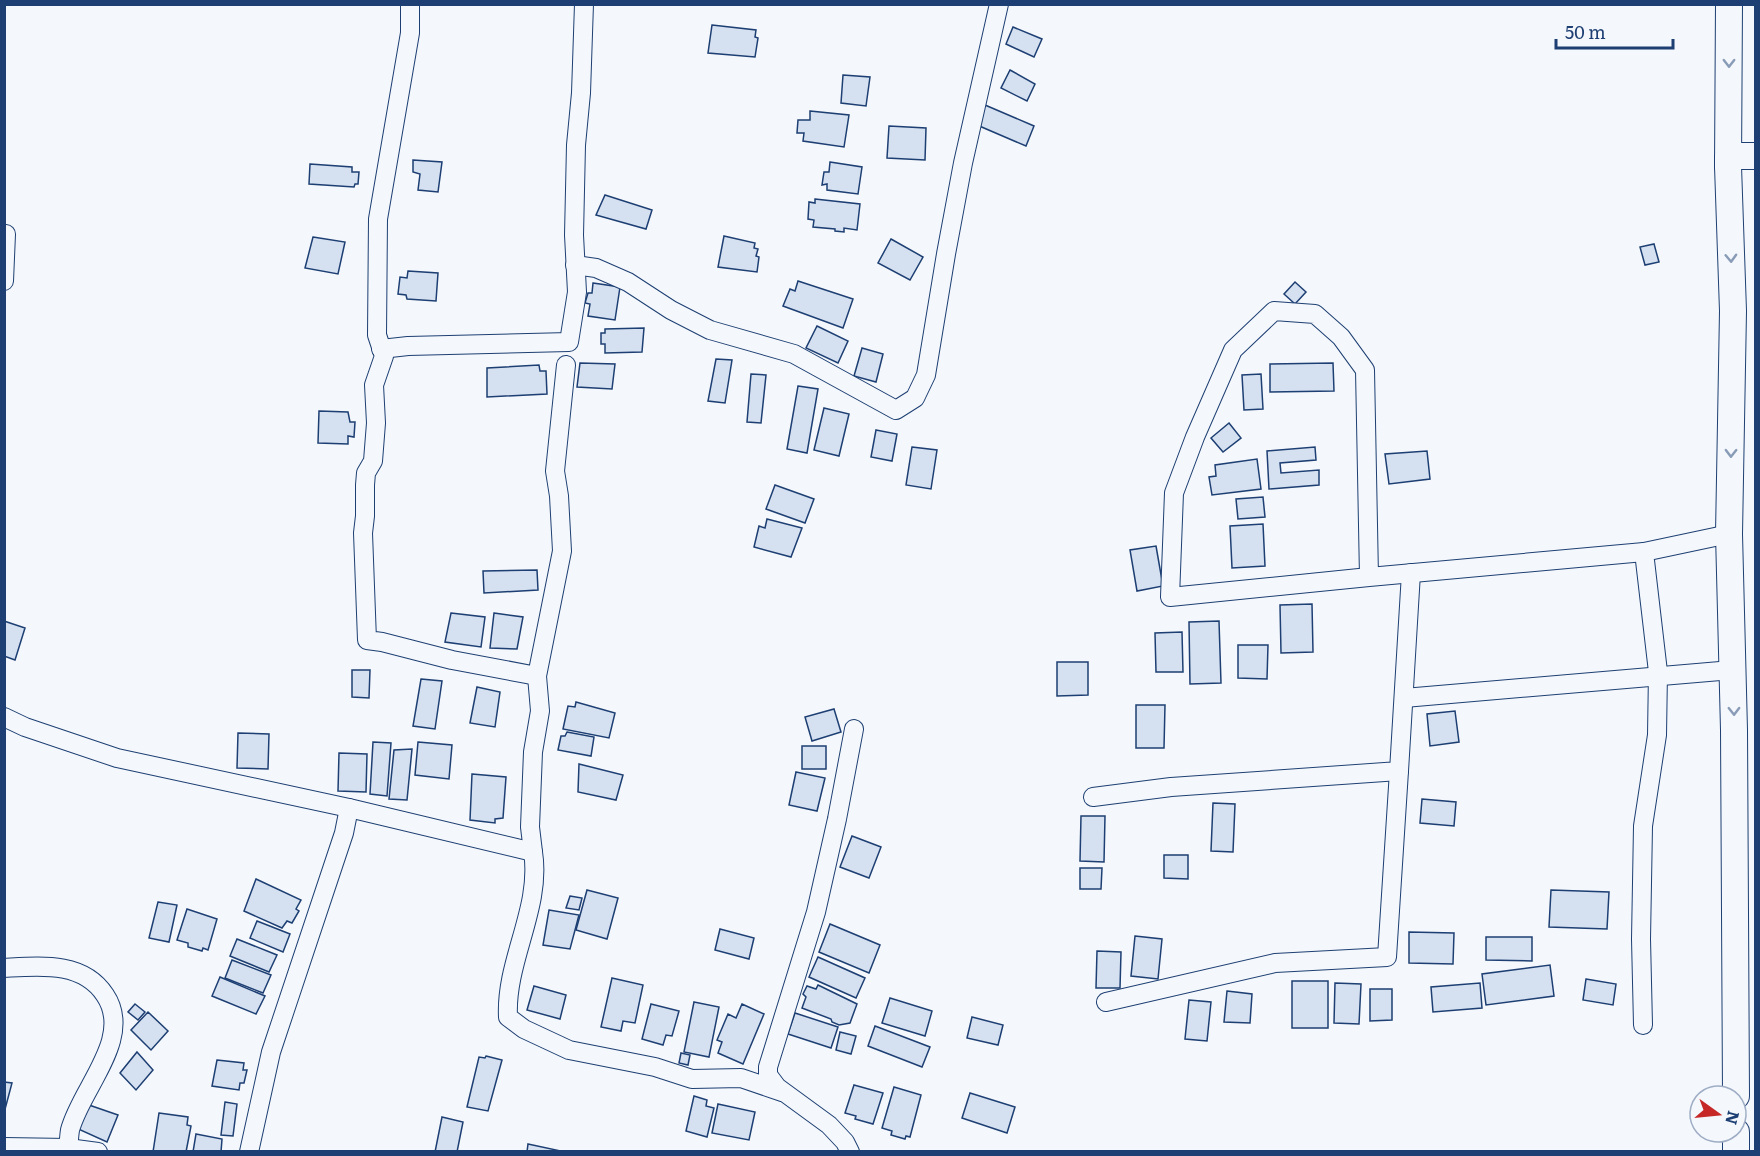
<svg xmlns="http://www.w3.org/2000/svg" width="1760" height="1156" font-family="Literata,serif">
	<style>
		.building { fill: #d5e0f0; stroke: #1d3f73; stroke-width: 1.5 }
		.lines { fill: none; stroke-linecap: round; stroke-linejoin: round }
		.minor-casing { stroke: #1d3f73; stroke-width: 20 }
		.highway-casing { stroke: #1d3f73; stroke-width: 28 }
		.minor { stroke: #f4f7fb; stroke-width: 18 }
		.highway { stroke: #f4f7fb; stroke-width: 26 }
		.oneway { stroke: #889bb7 }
	</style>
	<rect width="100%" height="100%" fill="#f4f7fb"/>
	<g class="building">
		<polygon points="712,25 756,30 755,37 758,38 755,57 708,53"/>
		<polygon points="1013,27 1042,39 1034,57 1006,44"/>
		<polygon points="1010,70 1035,84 1027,101 1001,88"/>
		<polygon points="843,75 870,77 866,106 841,103"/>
		<polygon points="985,105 1034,126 1026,146 977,125"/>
		<polygon points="810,111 849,115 844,147 803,141 804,133 797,133 798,120 810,120"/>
		<polygon points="889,126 926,128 925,160 887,158"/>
		<polygon points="413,160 442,162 438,192 418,190 420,174 413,172"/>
		<polygon points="830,162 862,167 858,194 827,190 827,184 822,185 824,172 829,172"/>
		<polygon points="310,164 352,167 352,172 359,172 358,184 355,184 354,187 309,184"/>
		<polygon points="605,195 652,210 646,229 596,215"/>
		<polygon points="815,199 860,204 857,230 844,228 844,232 835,231 835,229 813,227 814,220 808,219 809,202 815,203"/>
		<polygon points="724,236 755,243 754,248 758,249 756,256 759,257 757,272 718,267"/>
		<polygon points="313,237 345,242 338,274 305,268"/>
		<polygon points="891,239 923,257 910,280 878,263"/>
		<polygon points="1654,244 1659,262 1645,265 1640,247"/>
		<polygon points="408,271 438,273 436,301 407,299 406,295 398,294 400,277 407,278"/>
		<polygon points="798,281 853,299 843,328 783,306 790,289 795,291"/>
		<polygon points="1295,282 1306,292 1295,304 1284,294"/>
		<polygon points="593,283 620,287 615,320 588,316 590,304 585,303 588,293 592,293"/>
		<polygon points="817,326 848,341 838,363 806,348"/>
		<polygon points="644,328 642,352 605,353 605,344 601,344 601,333 605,333 605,329"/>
		<polygon points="862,348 883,354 876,382 854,376"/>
		<polygon points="716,359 732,360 725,403 708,401"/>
		<polygon points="580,363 615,364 612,389 577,387"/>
		<polygon points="1333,363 1334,391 1270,392 1270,364"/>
		<polygon points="539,365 540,371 546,371 547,394 487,397 487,368"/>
		<polygon points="751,374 766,375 761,423 747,422"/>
		<polygon points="1261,374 1263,409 1244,410 1242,375"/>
		<polygon points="798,386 818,389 807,453 787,449"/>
		<polygon points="824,408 849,414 839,456 814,450"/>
		<polygon points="319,411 348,412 350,422 355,422 354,437 348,436 348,444 318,443"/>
		<polygon points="1229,423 1241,438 1223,452 1211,438"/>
		<polygon points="876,430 897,434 892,461 871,457"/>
		<polygon points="912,447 937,450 931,489 906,485"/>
		<polygon points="1315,447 1316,460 1280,463 1281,473 1319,470 1319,485 1269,489 1267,451"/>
		<polygon points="1427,451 1430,479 1389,484 1385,454"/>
		<polygon points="1257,459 1261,489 1212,495 1209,477 1216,476 1215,465"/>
		<polygon points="775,485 814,499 805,523 766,509"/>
		<polygon points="1263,497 1265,517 1238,519 1236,499"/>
		<polygon points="767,519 802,528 791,557 754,547 759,526 765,528"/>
		<polygon points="1263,524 1265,566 1232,568 1230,526"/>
		<polygon points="1156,546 1163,586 1137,591 1130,550"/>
		<polygon points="537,570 538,590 484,593 483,571"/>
		<polygon points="1312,604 1313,652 1281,653 1280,605"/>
		<polygon points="451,613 485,617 481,647 445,642"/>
		<polygon points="494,613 523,617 517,649 490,648"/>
		<polygon points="4,621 25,628 15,660 4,656"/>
		<polygon points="1219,621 1221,683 1190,684 1189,622"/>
		<polygon points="1182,632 1183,672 1156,672 1155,633"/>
		<polygon points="1238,645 1268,645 1267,679 1238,678"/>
		<polygon points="1057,662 1088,662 1088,695 1057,696"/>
		<polygon points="352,670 370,670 369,698 352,697"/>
		<polygon points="421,679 442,681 435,729 413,726"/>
		<polygon points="477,687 500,692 495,727 470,723"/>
		<polygon points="576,702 615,713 609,738 563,729 568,706 575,707"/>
		<polygon points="1136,705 1165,705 1164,748 1136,748"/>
		<polygon points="834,709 841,732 812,741 805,717"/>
		<polygon points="1455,711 1459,742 1430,746 1427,714"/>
		<polygon points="567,732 594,737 591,756 558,750 561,736 565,736"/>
		<polygon points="238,733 269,734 268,769 237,768"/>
		<polygon points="373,742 391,743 387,796 370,794"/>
		<polygon points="418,742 452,745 449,779 415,775"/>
		<rect x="802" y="746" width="24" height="23"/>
		<polygon points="412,749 407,800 389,799 394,750"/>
		<polygon points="339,753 367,754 366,792 338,791"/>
		<polygon points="579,764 623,775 616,800 578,792"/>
		<polygon points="796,772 825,778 817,811 789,805"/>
		<polygon points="472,774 506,777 503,818 495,819 495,823 470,820"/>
		<polygon points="1422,799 1456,802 1454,826 1420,823"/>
		<polygon points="1213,803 1235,804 1233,852 1211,851"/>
		<polygon points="1081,816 1105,816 1104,862 1080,861"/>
		<polygon points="852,836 881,847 869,878 840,867"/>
		<polygon points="1164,855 1188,855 1188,879 1164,878"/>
		<polygon points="1080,868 1102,868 1101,889 1080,889"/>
		<polygon points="256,879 301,900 296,909 299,911 292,923 287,921 282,928 244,911"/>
		<polygon points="587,890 618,898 607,939 576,930"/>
		<polygon points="1551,890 1609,892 1607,929 1549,927"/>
		<polygon points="570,896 582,898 579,910 566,908"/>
		<polygon points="158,902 177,905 169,942 149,938"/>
		<polygon points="187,909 217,919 208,950 203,948 202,951 188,947 188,943 177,940"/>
		<polygon points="549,910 579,915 570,949 543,945"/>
		<polygon points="257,921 290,934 283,952 250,938"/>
		<polygon points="830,924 880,945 869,973 819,952"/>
		<polygon points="720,929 754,938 749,959 715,950"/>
		<polygon points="1409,932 1454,933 1453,964 1409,963"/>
		<polygon points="1135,936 1162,939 1158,979 1131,976"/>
		<polygon points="1486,937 1532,937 1532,961 1486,960"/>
		<polygon points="237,939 277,955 269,972 230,956"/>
		<polygon points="1097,951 1121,952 1120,988 1096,988"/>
		<polygon points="818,957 865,978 856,998 809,977"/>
		<polygon points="232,960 271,975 263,993 225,978"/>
		<polygon points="1550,965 1554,996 1486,1005 1482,974"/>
		<polygon points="220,977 265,996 256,1014 212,996"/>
		<polygon points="612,978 643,985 635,1023 623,1021 621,1031 601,1027"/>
		<polygon points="1586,979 1616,984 1613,1005 1583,1000"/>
		<rect x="1292" y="981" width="36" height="47"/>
		<polygon points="1335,983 1361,984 1359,1024 1334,1023"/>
		<polygon points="1480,983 1482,1008 1433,1012 1431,987"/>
		<polygon points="818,985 857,1004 850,1023 839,1025 832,1022 831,1019 802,1008 806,997 803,994 807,986 816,989"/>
		<polygon points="534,986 566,995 560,1019 527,1010"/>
		<polygon points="1370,989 1392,989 1392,1020 1370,1021"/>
		<polygon points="1227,991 1252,994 1250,1023 1224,1022"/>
		<polygon points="890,998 932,1011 925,1036 882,1023"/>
		<polygon points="1189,1000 1211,1002 1207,1041 1185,1039"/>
		<polygon points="694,1002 719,1007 709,1057 684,1052"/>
		<polygon points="135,1004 145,1012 138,1020 128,1012"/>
		<polygon points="651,1004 679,1011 672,1036 666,1035 663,1045 642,1039"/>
		<polygon points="742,1004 764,1014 743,1064 718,1053 722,1042 717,1040 728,1014 736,1018"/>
		<polygon points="148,1012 168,1031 151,1050 131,1030"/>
		<polygon points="795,1013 838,1027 831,1048 788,1034"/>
		<polygon points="972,1017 1003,1025 998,1045 967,1038"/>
		<polygon points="875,1026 930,1047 922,1067 868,1046"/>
		<polygon points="840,1032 856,1036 851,1054 836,1050"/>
		<polygon points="137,1052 153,1070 136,1090 120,1073"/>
		<polygon points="681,1053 690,1055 688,1065 679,1063"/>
		<polygon points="486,1056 502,1060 488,1111 467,1107 479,1057 485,1058"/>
		<polygon points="217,1060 244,1063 243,1070 247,1070 244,1083 240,1083 239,1090 212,1086"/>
		<polygon points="4,1082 12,1083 4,1113"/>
		<polygon points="854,1085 883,1093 873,1124 855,1119 856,1116 845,1113"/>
		<polygon points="894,1087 921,1095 910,1137 906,1136 905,1139 891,1135 892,1131 882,1128"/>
		<polygon points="970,1093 1015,1107 1007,1133 962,1118"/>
		<polygon points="694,1096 707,1100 706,1106 714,1108 707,1137 686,1131"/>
		<polygon points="225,1102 237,1104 233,1136 221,1135"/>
		<polygon points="718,1104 755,1112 749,1140 712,1133"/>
		<polygon points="89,1105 118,1115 107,1142 76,1128"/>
		<polygon points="159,1113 188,1117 187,1125 191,1126 186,1152 153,1152"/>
		<polygon points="442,1117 463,1122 457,1152 435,1152"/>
		<polygon points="196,1134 222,1139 221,1152 193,1152"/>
		<polygon points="528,1144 561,1151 561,1152 527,1152"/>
	</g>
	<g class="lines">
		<g class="minor-casing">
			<g id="minor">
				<polyline points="410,4 410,33 378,219 377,335 384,356 374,385 376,423 373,461 366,473 365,485 365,516 363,533 367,640 382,642 452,660 537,676"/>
				<polyline points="575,265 596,268 628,282 671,310 710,330 794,354 896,410 915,398 926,375 946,254 963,163 999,4"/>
				<polyline points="4,281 6,234"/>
				<polyline points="381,349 408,346 569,342 577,292 574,235 576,145 581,93 584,4"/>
				<polyline points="1369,577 1170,597 1174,493 1195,437 1233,350 1274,311 1315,314 1341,337 1365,370 1369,577 1644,552"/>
				<polyline points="1404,698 1732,670"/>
				<polyline points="4,717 25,727 117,758 349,808 344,833 271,1052 249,1152"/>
				<polyline points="1093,797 1171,787 1399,771 1411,573"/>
				<polyline points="349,808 533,852 530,827 533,752 540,711 537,676 562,551 559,496 555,471 566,365"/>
				<path d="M533 852C542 908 505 961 508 1017L524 1029 569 1050 655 1067 692 1079 741 1078 782 1092"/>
				<path d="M4 968C40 966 83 961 105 995 134 1038 81 1088 70 1130 69 1136 69 1142 68 1148"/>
				<polyline points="1106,1002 1275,963 1387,957 1399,771"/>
				<polyline points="1643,1025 1641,939 1643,826 1657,735 1658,672 1644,552 1729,534"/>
				<polyline points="4,1147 68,1148 98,1152"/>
				<polyline points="850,1152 845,1142 829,1125 777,1087 768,1075 768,1067 816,912 837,819 854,729"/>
			</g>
		</g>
		<g class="highway-casing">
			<g id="highway">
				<polyline points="1729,4 1728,166 1733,311 1729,534 1734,730 1736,1096"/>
				<polyline points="1728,166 1728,158 1739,156 1756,156"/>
				<polyline points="1736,1132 1736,1152"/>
			</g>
		</g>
		<use href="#minor" class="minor"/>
		<use href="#highway" class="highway"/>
	</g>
	<defs><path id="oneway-chevron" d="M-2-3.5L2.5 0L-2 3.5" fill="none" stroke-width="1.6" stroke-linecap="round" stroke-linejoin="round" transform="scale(1.5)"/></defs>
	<g class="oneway">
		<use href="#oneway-chevron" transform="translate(1729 63) rotate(90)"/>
		<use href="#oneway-chevron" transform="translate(1731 258) rotate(88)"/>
		<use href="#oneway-chevron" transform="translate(1731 453) rotate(91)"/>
		<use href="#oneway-chevron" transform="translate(1734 711) rotate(89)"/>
	</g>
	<rect width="1760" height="1156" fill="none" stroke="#1d3f73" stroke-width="12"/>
	<g transform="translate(1718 1114) rotate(105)"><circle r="28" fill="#f4f7fb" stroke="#9eadc5" stroke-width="1.5"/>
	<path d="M0-4.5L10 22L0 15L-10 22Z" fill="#c62828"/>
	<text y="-9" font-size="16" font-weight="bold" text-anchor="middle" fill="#1d3f73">N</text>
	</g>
	<path d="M1556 39v9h117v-9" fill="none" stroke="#1d3f73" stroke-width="3"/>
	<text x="1565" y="39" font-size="18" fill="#1d3f73" stroke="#f4f7fb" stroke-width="4.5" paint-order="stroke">50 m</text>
</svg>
